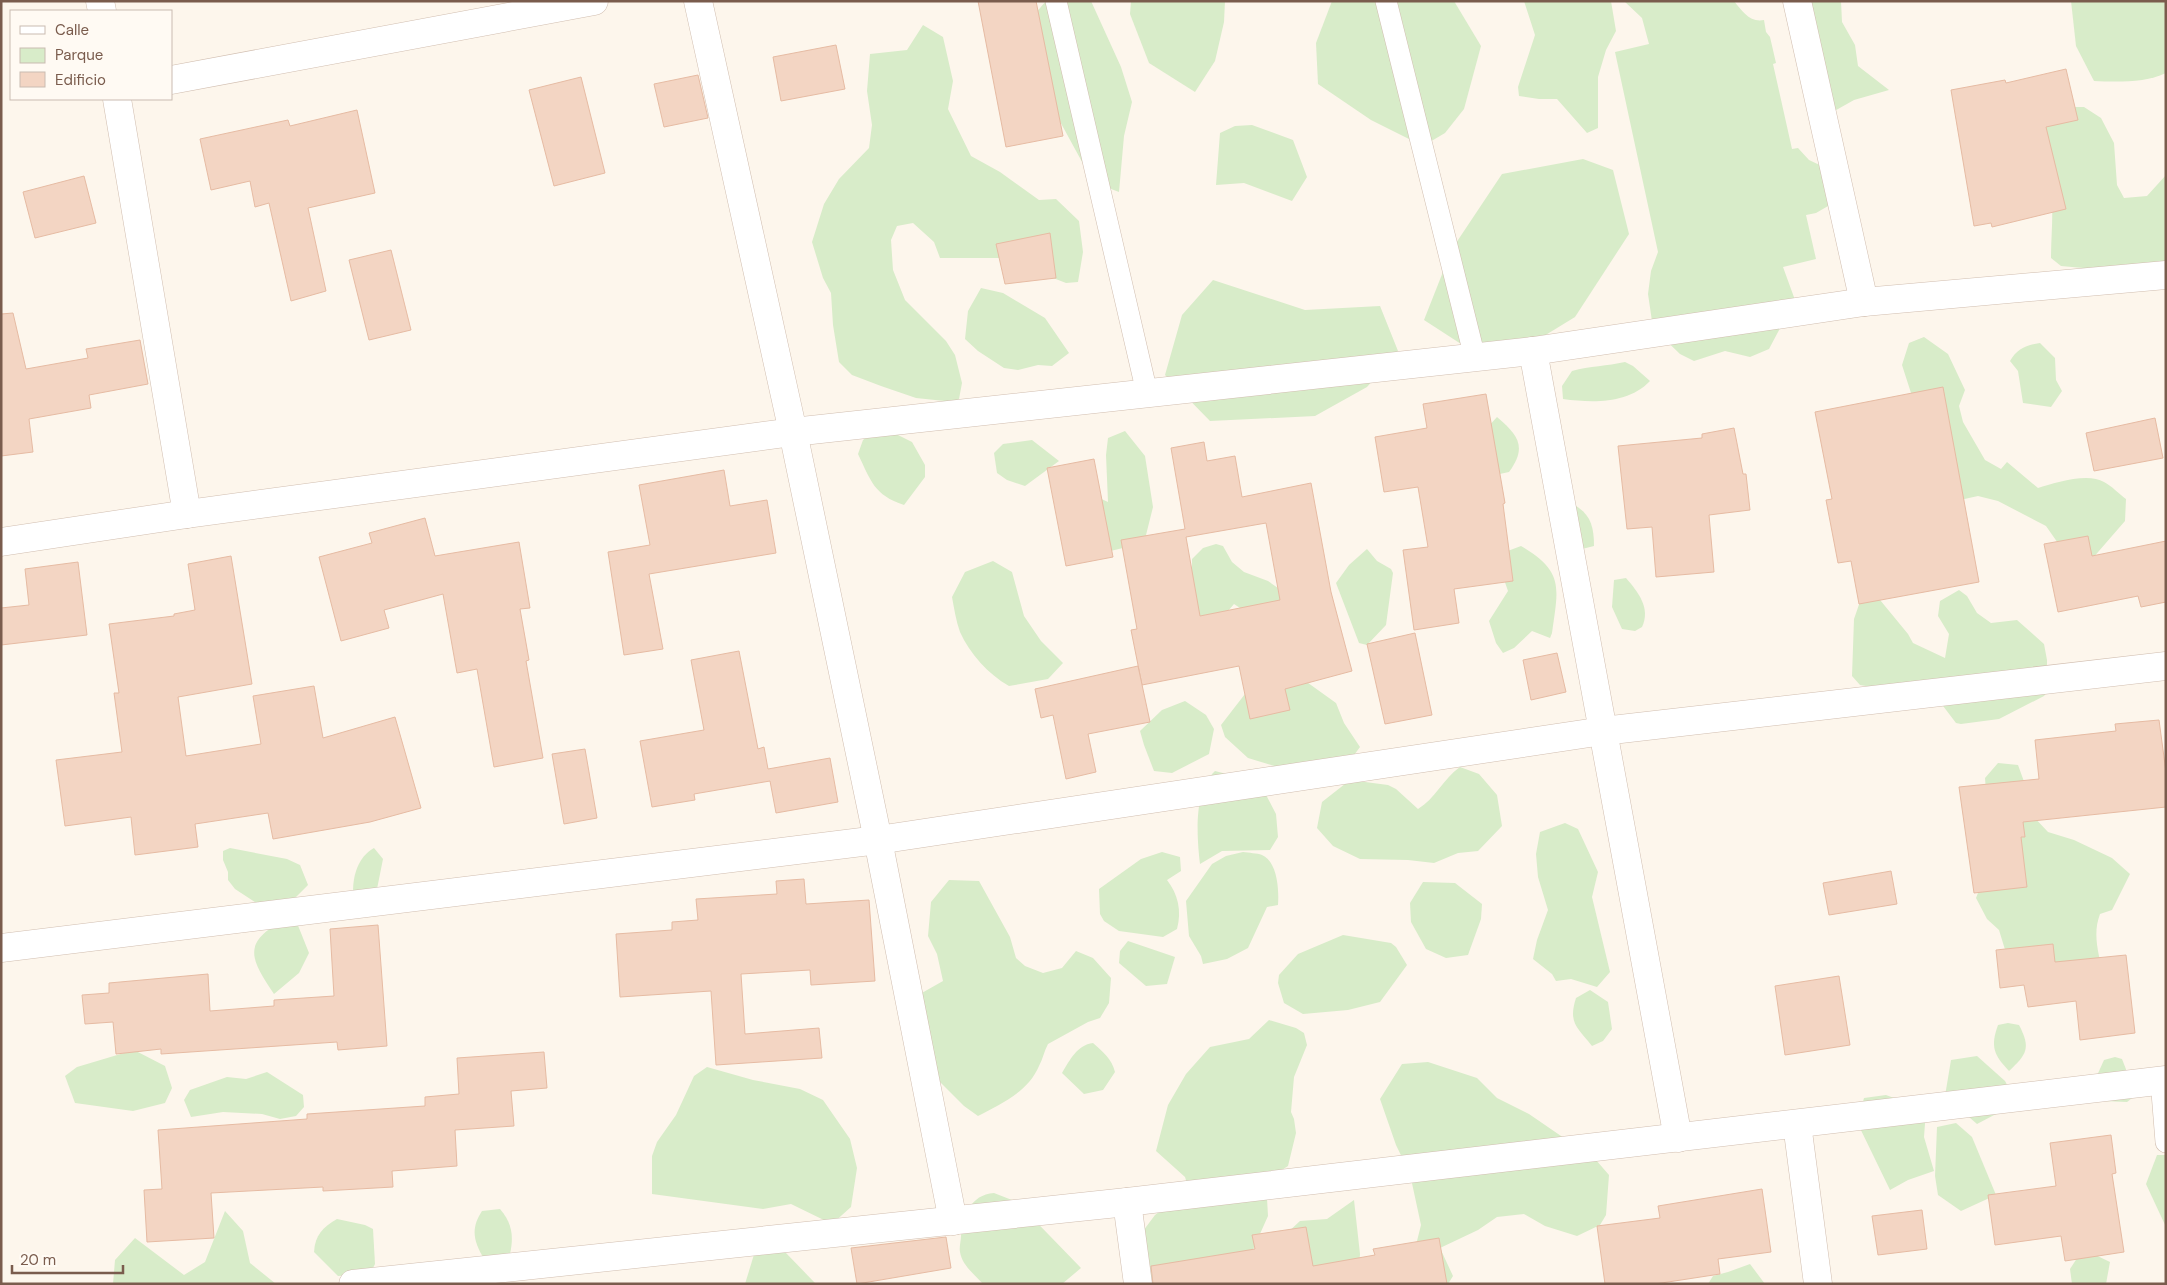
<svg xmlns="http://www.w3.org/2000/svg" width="2167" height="1285" font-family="'DM Sans',sans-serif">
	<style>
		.green { fill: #d8ecc9 }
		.building { fill: #f3d5c3; stroke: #e6bba3; fill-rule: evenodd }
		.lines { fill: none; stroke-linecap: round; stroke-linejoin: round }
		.service-casing { stroke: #d1beb0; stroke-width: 22 }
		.minor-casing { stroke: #d1beb0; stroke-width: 29 }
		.service { stroke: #fff; stroke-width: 21 }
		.minor { stroke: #fff; stroke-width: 28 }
	</style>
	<rect width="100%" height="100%" fill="#fdf6ec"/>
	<g class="green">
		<polygon points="1046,1 1091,1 1121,67 1132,102 1124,136 1119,192 1093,182 1057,116 1023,28"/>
		<polygon points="1131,1 1225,1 1224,22 1215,61 1195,92 1149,63 1130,14"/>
		<polygon points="1332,1 1454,1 1481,46 1464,109 1445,133 1423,146 1371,120 1318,84 1316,43"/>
		<polygon points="1524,1 1611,1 1616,31 1606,50 1598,77 1598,128 1587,133 1557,99 1539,99 1519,96 1518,87 1535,35"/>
		<path d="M1624 1H1734C1742 11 1750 23 1764 20L1766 32 1770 37 1776 63 1773 64 1792 149 1798 148 1809 160 1826 168 1835 202 1816 213 1806 215 1816 259 1783 267 1795 300 1769 349 1750 357 1725 351 1694 361 1680 354 1653 328 1648 294 1651 271 1658 252 1615 52 1649 44 1642 18Z"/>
		<polygon points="1784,1 1841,1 1842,22 1855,45 1858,66 1889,90 1854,100 1822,118"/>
		<path d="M2071 1H2166V73C2146 83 2116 82 2094 81L2076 46Z"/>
		<polygon points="923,25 943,37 953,81 948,109 971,156 1000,172 1039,200 1056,199 1079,221 1083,252 1078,282 1066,283 1048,276 1017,258 940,258 934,242 913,223 897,226 891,240 893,270 905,300 946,341 955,355 962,383 959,399 954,402 916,398 881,386 852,375 839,362 833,325 831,293 823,278 812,242 824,204 839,179 869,148 872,125 867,91 870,54 907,50"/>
		<path d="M2057 107H2084L2101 118 2114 143 2117 185 2124 198 2147 196 2166 175V267L2094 269 2061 266 2051 258C2051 239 2053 220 2052 200 2049 160 2021 147 2057 107Z"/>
		<polygon points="1252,125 1293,140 1307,177 1292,201 1244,183 1216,185 1220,133 1235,126"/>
		<polygon points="1583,159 1613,170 1629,234 1575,317 1495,366 1424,320 1452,249 1502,174"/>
		<polygon points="1213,280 1305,310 1380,306 1398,351 1367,387 1315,416 1210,421 1165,375 1182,315"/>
		<polygon points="981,288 1003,293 1045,318 1069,353 1052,366 1038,365 1018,370 1004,368 978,351 965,339 968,311"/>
		<path d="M1924 337 1948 354 1965 390 1959 406 1963 422 1985 460 2001 469 2007 462 2038 488C2054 483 2088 472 2104 482 2112 486 2119 494 2126 499L2125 521 2092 559 2060 546 2046 526 1998 501 1978 496 1942 504 1918 406 1911 393 1902 365 1909 343Z"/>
		<path d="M2040 343 2055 358 2056 380 2062 391 2051 407 2023 403 2018 371 2010 361C2017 349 2026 345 2040 343Z"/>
		<path d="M1625 362 1633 366 1650 381C1628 404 1593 403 1563 399L1562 386 1572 371C1590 366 1607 366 1625 362Z"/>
		<path d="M1497 417C1519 436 1527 447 1509 472L1495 475 1487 428Z"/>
		<path d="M877 428 892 432 912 442 925 465V477L904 505C874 495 871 481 858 454L863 440Z"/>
		<polygon points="1125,431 1145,456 1153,507 1144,543 1102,553 1097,497 1108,502 1106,455 1108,438"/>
		<polygon points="1032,440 1059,461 1025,486 1007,480 997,473 994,453 1003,444"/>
		<path d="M1564 500C1588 510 1594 521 1594 546L1582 549 1551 529V505Z"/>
		<polygon points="1216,544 1223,546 1232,562 1244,572 1268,581 1291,597 1261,622 1234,604 1217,624 1174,608 1192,597 1192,559 1203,548"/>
		<path d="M1521 546C1565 572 1558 588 1552 633L1550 638 1532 631 1514 648 1503 653 1496 643 1489 621 1508 591 1499 565 1505 552Z"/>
		<polygon points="1367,549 1377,561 1391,569 1393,573 1386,625 1367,645 1359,643 1336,583 1349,565"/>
		<path d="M993 561 1012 572 1024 616 1041 641 1063 663 1048 679 1009 686C988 674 970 654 960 632 956 621 954 608 952 597L965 572Z"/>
		<path d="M1626 578C1638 592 1651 608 1642 627L1635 631 1622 629 1612 607 1614 580Z"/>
		<polygon points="1871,589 1908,634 1913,643 1945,658 1949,634 1938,616 1940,601 1959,590 1967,596 1977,613 1991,623 2017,620 2044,644 2047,660 2047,692 2044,696 1999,719 1961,724 1956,723 1937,698 1860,685 1852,676 1854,619 1863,593"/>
		<polygon points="1297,675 1336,703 1344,723 1360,747 1343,770 1317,779 1248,758 1225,737 1221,725 1255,681"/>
		<polygon points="1185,701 1206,715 1214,729 1209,754 1172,773 1154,771 1144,745 1140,731 1162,710"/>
		<path d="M1998 763 2018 765 2030 798 2031 814 2048 832 2074 840 2112 858 2130 874 2112 910 2100 914C2092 935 2099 955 2104 977L2010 966 1999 930 1987 919 1976 898 1991 860 1985 778Z"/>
		<path d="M1460 767 1479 774 1497 795 1502 826 1478 851 1458 853 1434 863 1408 860 1360 859 1333 846 1317 828 1322 802 1350 780 1388 785 1396 789 1418 809C1435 799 1443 779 1460 767Z"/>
		<path d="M1215 771 1242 778 1265 793 1276 814 1278 837 1270 850 1222 851 1200 864C1197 838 1193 791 1215 771Z"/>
		<polygon points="1565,823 1578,829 1598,872 1592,897 1610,972 1597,987 1571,979 1556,981 1552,974 1533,959 1537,940 1548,910 1538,877 1536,854 1540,832"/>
		<polygon points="230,848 287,859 300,865 308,885 295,898 264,908 235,889 228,880 228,872 223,860 223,851"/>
		<path d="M374 848 383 859 377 889 353 892C353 875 358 857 374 848Z"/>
		<path d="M1162 852 1180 857 1181 871 1167 880C1178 894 1182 911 1177 929L1163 937 1119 931 1104 921 1100 914 1099 889 1141 859Z"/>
		<path d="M1243 852C1249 853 1257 853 1262 855 1278 862 1279 891 1278 905L1267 907 1248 948 1227 959 1203 964 1201 956 1189 936 1186 901 1212 864 1226 856Z"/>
		<path d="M949 880 979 881 1010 937 1016 958 1025 966 1043 973 1062 968 1076 951 1093 958 1111 978 1109 1003 1100 1018 1088 1022 1048 1044C1044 1051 1043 1059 1039 1066 1028 1092 1001 1104 978 1116L964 1106 918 1060 913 998 943 981 937 954 928 936 931 902Z"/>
		<polygon points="1423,882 1455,883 1482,904 1481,919 1468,955 1446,958 1426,949 1411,922 1410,903"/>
		<path d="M281 922 297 923 309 953 299 973 274 994C253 962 240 944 281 922Z"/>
		<polygon points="1343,935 1391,943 1396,947 1407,965 1380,1002 1348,1010 1303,1014 1284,1003 1278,983 1279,975 1298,954"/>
		<polygon points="1128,941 1175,957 1167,984 1146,986 1119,963 1120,951"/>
		<path d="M1590 990 1608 1002 1612 1029 1603 1041 1592 1046C1577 1027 1568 1023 1576 998Z"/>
		<polygon points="1269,1020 1296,1028 1304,1033 1307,1045 1294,1077 1291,1112 1294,1119 1296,1133 1288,1166 1266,1180 1268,1216 1251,1254 1211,1256 1191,1262 1171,1284 1125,1284 1123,1262 1146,1227 1155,1215 1189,1190 1185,1177 1156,1151 1168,1105 1186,1074 1210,1047 1249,1039"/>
		<path d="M2008 1023 2019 1025C2031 1048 2027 1054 2009 1071 1994 1055 1990 1047 1998 1025Z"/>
		<path d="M1093 1043C1103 1052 1112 1059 1115 1072L1103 1090 1084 1094 1062 1073C1070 1060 1077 1045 1093 1043Z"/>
		<polygon points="134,1050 165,1066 172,1088 165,1103 133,1111 75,1103 65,1076 77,1067"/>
		<polygon points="1977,1056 2005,1081 2017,1103 1977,1124 1945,1096 1951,1060"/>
		<polygon points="2115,1057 2122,1059 2136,1095 2127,1102 2104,1101 2095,1080 2104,1060"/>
		<polygon points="1428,1062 1477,1078 1497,1098 1529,1114 1596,1160 1609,1175 1606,1215 1600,1225 1577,1236 1545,1226 1524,1214 1497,1217 1478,1230 1440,1248 1453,1276 1448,1284 1418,1284 1413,1257 1421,1225 1410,1174 1396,1145 1380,1099 1402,1064"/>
		<polygon points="707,1067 753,1080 800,1089 823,1100 850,1139 857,1168 851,1207 832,1224 791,1204 763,1209 652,1194 652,1156 657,1142 676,1115 694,1076"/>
		<polygon points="267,1072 303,1095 304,1107 296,1116 280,1119 262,1114 223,1112 191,1117 184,1100 190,1090 227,1077 246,1079"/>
		<polygon points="1886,1095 1926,1110 1924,1137 1934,1171 1908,1180 1890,1190 1857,1122 1864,1098"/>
		<polygon points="1956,1123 1972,1137 1996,1195 1961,1211 1938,1195 1935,1176 1937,1127"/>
		<polygon points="2157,1155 2166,1155 2166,1227 2146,1184"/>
		<path d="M994 1193 1017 1202 1081 1268 1062 1284H983C974 1274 962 1265 960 1252 959 1247 961 1241 961 1236 964 1215 970 1195 994 1193Z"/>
		<polygon points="1354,1200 1360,1254 1359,1266 1307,1274 1285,1235 1300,1221 1327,1219"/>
		<path d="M500 1209C512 1223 514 1236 510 1254L484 1259C474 1242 470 1229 482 1211Z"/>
		<polygon points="225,1211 243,1231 250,1263 276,1284 113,1284 115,1260 135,1238 184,1275 205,1262"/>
		<path d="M337 1219 365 1225 373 1229 375 1264 370 1274 338 1276 314 1252C315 1235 323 1227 337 1219Z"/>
		<polygon points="756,1248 785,1252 816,1284 745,1284"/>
		<polygon points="2083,1249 2110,1262 2106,1284 2072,1284 2070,1269"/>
		<polygon points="1750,1264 1765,1284 1708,1284 1713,1276 1728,1272"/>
	</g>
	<g class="building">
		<polygon points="978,1 1036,1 1063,136 1006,147"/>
		<polygon points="836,45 845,89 781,101 773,57"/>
		<polygon points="2066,69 2078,120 2046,127 2066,209 1992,227 1991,223 1974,226 1951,90 2005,80 2006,83"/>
		<polygon points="698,75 708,118 664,127 654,84"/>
		<polygon points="581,77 605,173 554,186 529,90"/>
		<polygon points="357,110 375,193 308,208 326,291 291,301 269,203 255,207 250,181 211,190 200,139 288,120 290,126"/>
		<polygon points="84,176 96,223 35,238 23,192"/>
		<polygon points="1050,233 1056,278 1005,284 996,244"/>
		<polygon points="391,250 411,330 369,340 349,260"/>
		<polygon points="13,313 26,369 88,358 86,349 140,340 148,384 89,395 91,408 29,419 33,452 1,456 1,314"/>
		<polygon points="1943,387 1979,582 1859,604 1851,561 1838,563 1826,500 1832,499 1815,412"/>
		<polygon points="1486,394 1505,503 1503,504 1513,581 1454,589 1459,623 1414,630 1403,550 1428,547 1418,487 1384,492 1375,437 1427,428 1423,404"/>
		<polygon points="2155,418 2163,458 2094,471 2086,433"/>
		<polygon points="1734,428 1743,474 1746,474 1750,510 1709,515 1714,572 1656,577 1652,527 1627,529 1618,446 1702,438 1702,434"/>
		<path d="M1204 442 1207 461 1235 456 1242 497 1311 483 1331 592 1352 671 1285 689 1290 710 1250 719 1239 666 1142 685 1131 630 1137 629 1121 540 1185 529 1171 448ZM1266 523 1280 600 1200 616 1186 537Z"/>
		<polygon points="1094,459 1113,557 1066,566 1047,468"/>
		<polygon points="724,470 730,506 767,500 776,553 649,574 663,649 624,655 608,552 650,545 639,485"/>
		<polygon points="425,518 435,556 519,542 530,608 520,609 529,660 526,661 543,758 494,767 477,669 457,673 443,594 384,610 389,628 341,641 319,557 372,543 369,533"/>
		<polygon points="2088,536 2092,556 2166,541 2166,602 2141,607 2138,596 2058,612 2044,544"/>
		<polygon points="231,556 252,684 178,697 186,756 261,744 253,696 314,686 323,738 395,717 421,808 370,822 273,839 268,813 195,824 198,847 135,855 131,817 65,826 56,760 122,752 114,693 119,693 109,624 174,616 174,614 195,610 188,564"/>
		<polygon points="78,562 87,635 1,645 1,608 29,605 25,569"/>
		<polygon points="1415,633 1432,715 1385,724 1367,644"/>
		<polygon points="739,651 758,749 764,747 768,769 830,758 838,802 776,813 770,781 694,794 695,800 652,807 640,741 704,730 691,660"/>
		<polygon points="1557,653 1566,692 1531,700 1523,660"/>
		<polygon points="1138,666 1150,722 1088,734 1096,772 1066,779 1053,715 1041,718 1035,689"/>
		<polygon points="2159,720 2166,772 2166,807 2023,822 2025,837 2021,837 2027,887 1974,893 1959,787 2039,779 2035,740 2116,731 2115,724"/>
		<polygon points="585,749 597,818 564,824 552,754"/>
		<polygon points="1891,871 1897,904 1829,915 1823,883"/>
		<polygon points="804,879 806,904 869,900 875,981 811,985 810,970 741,974 745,1034 819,1028 822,1058 716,1065 711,991 620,997 616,934 672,930 672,922 698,920 696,899 777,894 776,881"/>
		<polygon points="378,925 387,1046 338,1050 337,1042 161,1054 161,1049 116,1054 113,1022 85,1024 82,995 109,993 109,983 208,974 210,1011 274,1006 274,1000 334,996 330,929"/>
		<polygon points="2053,944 2055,962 2126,955 2135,1033 2080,1040 2076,1001 2028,1007 2024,985 2000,988 1996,950"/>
		<polygon points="1839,976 1850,1045 1785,1055 1775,986"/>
		<polygon points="544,1052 547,1088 511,1091 514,1126 455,1130 457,1166 392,1171 393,1187 323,1191 323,1187 211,1193 214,1238 147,1242 144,1190 162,1189 158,1130 307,1119 307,1114 425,1106 425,1097 459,1094 457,1058"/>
		<polygon points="2111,1135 2116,1173 2112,1174 2124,1252 2065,1261 2061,1236 1995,1245 1988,1195 2056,1186 2050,1143"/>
		<polygon points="1762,1189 1771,1252 1718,1259 1720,1274 1655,1284 1605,1284 1597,1226 1660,1218 1658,1206"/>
		<polygon points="1922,1210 1927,1249 1878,1255 1872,1216"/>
		<polygon points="1306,1227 1313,1266 1375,1255 1373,1249 1439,1238 1447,1284 1153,1284 1151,1266 1255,1249 1252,1235"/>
		<polygon points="946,1237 951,1268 857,1284 851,1248"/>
	</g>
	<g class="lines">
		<g class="service-casing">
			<g id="service">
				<polyline points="1056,1 1147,393"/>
				<polyline points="1386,1 1475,358"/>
				<polyline points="2161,1080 2166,1142"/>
			</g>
		</g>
		<g class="minor-casing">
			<g id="minor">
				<polyline points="100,1 102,11"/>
				<polyline points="698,1 793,432 878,840 953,1221"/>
				<polyline points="1797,1 1864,302"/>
				<polyline points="171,80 594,1"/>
				<polyline points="117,99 187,514"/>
				<polyline points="1533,351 1678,1138"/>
				<polyline points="1,542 187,514 793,432 1533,351 1864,302 2166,275"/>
				<polyline points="1,948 878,840 1603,731 2166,666"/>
				<polyline points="1797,1124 1818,1284"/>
				<polyline points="1127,1202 1138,1284"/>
				<polyline points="353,1284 1127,1202 2166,1080"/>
			</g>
		</g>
		<use href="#service" class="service"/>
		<use href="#minor" class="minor"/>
	</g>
	<rect width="2167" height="1285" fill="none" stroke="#7a5c4d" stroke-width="5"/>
	<rect x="10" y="10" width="162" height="90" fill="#fffaf3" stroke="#cabbb1"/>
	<rect x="20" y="26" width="25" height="8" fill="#ffffff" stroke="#cabbb1"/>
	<text x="55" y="35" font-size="15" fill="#7a5c4d">Calle</text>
	<rect x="20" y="48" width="25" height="15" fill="#d8ecc9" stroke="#cabbb1"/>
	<text x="55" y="60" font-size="15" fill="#7a5c4d">Parque</text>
	<rect x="20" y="72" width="25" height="15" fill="#f3d5c3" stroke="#cabbb1"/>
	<text x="55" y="85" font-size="15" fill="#7a5c4d">Edificio</text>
	<path d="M12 1265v8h111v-8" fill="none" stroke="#7a5c4d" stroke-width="2.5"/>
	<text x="20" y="1265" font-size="15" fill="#7a5c4d" stroke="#fffaf3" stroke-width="4" paint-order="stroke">20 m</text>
</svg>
